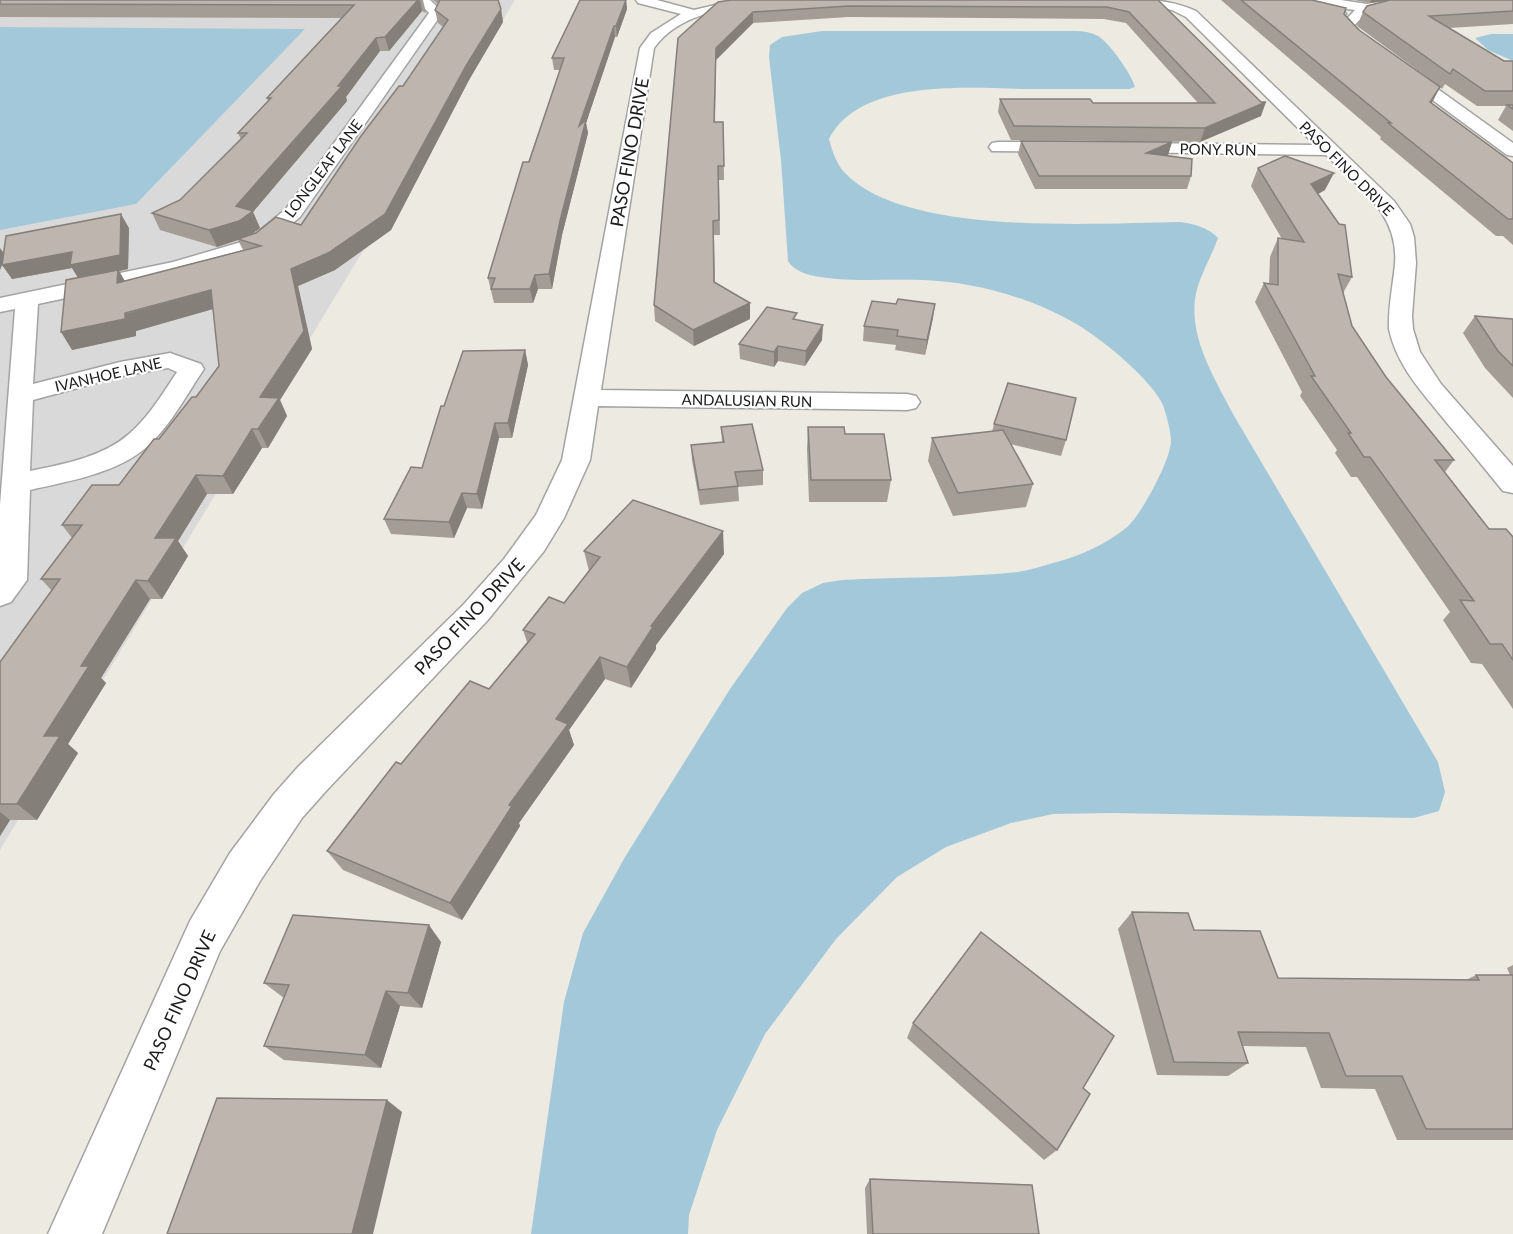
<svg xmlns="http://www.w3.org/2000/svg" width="1513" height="1234" font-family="Lato,sans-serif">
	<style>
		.residential { fill: #dad9d9 }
		.water { fill: #a3c8da }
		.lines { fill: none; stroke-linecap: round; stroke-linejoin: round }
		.street-casing { stroke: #a3a3a3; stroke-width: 3 }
		.street { fill: #fff; fill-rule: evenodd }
		.wall { fill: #a39d96 }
		.shaded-wall { fill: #857f7a }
		.building { fill: #beb6ae; stroke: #857f7a; stroke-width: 1.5 }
		.labels { text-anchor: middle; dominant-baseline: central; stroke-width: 4.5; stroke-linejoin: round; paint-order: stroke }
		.far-street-label { font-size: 15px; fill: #1c1c1c; stroke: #fff }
		.street-label { font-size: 18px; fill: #1c1c1c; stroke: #fff }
	</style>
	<rect width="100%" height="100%" fill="#edeae2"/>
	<polygon class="residential" points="0,0 515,0 0,850"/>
	<g class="water">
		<polygon points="0,27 305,29 136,204 0,230"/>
		<path d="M822 31H1074C1082 31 1091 32 1098 36 1109 42 1132 75 1135 87L1129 89C1098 89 1068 89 1037 89 976 89 862 75 829 139 832 150 836 163 844 172 903 237 1096 223 1180 222 1194 224 1208 227 1218 238 1211 258 1198 278 1195 299 1190 340 1215 379 1233 414L1438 762 1445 792 1439 811 1414 818 1111 813 1053 814 1011 823 946 847 897 877 836 939 765 1034 717 1130 689 1215 688 1234H531L564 1002 583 933 625 857 730 689 787 608 802 593 823 583 842 580C900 577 960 578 1018 572 1031 570 1045 565 1057 562 1082 555 1106 544 1126 528 1141 516 1171 459 1171 441 1171 431 1166 414 1163 405 1151 379 1103 340 1078 325 1033 298 976 282 923 280 894 279 865 281 837 279 821 277 797 276 788 261L781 160 769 57 770 45 782 37Z"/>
		<polygon points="1491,34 1513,34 1513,61 1488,50 1475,38"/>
	</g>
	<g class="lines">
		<g class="street-casing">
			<g id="street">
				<path d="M417 0H430L443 12 300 217 262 248 177 274 38 304 33 384 120 362 170 353 201 364 204 369C187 394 172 423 150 444 120 473 69 481 30 490L27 580 11 602 0 606V505L15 309 0 312V298L173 262 248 240 286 209 429 13ZM168 368 177 372C163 393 149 417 129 434 103 457 64 464 30 471L33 400 122 376Z"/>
				<path d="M636 0H657L694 10 736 0H772L766 4C726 8 679 13 654 48L601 390 907 394 916 396 920 402 916 408 907 410 598 406 590 460 564 518 544 551 487 621 326 791 302 818 260 881 220 951 102 1234H48L190 921 230 853 274 794 298 767 464 604 504 559 536 515 562 460 640 48 651 33 681 14 638 3Z"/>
				<path d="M1138 0C1159 0 1176 2 1196 11L1394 201 1410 224 1414 237 1416 263 1412 316 1413 329 1420 352 1441 384 1513 466V493L1503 491C1484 468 1466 445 1447 423 1424 394 1397 367 1389 329 1388 307 1393 286 1395 264 1399 213 1359 188 1326 155L1119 152 1116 148 1119 144 1125 143 1315 145 1186 17 1172 10 1140 3Z"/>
				<path d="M1303 0H1341L1367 4 1387 0H1413L1414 3 1413 6C1390 11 1371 5 1354 26L1364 36 1513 143V156L1507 155 1354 42 1340 26 1355 10 1320 6 1344 11 1346 14 1339 18 1307 11 1300 3Z"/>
				<polygon points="998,142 1065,142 1071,143 1074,147 1071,151 1065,152 992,151 989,147 992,143"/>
			</g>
		</g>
		<use href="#street" class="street"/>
	</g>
	<g class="wall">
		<polygon points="0,0 423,0 426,13 422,11 389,51 380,51 346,97 347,101 253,212 260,228 251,234 301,225 403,86 443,27 438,23 435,10 438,4 433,0 498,0 501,9 503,22 469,80 391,230 335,270 298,286 312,349 280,400 287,416 268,448 262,448 233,494 207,494 178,541 188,556 162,599 150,599 101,678 106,683 68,744 78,753 37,820 10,820 0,836 0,662 52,591 41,579 72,538 62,525 119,485 196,397 219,366 213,309 136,331 136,336 72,350 78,278 72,268 12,279 4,254 129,228 128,269 119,271 125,281 243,250 238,240 217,247 160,230 152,213 180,200 241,139 238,133 268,101 267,98 342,18 0,17"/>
		<polygon points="580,0 626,0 627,9 617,37 615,37 586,123 588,133 562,235 552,289 538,289 533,303 494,303 488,278 560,70 554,70 552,58"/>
		<polygon points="1158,0 1261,116 1200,142 1011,140 998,112 1000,99 1093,103 1198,103 1126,23 1104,19 848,17 753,23 716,60 715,122 723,122 724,180 719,180 720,235 714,235 715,282 750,303 750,319 694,346 655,321 654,305 718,2"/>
		<polygon points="1221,0 1312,0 1344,14 1359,30 1439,86 1357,26 1363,12 1388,1 1370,3 1354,0 1513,0 1513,24 1449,28 1504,61 1513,61 1513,131 1498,120 1506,106 1477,106 1445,84 1442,89 1440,87 1432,103 1513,163 1513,245 1503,236 1496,236 1380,139 1381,137"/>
		<polygon points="1021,141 1172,142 1168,155 1167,156 1191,176 1187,189 1035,189 1018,154"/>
		<polygon points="1258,168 1325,190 1318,194 1352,277 1343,293 1352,326 1386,377 1454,460 1445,472 1489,529 1513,537 1513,709 1482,664 1471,663 1443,620 1450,612 1357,477 1351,477 1335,453 1337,450 1300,396 1302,392 1255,302 1264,283 1269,284 1270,257 1278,238 1282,239 1251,186"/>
		<polygon points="1475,316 1513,319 1513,398 1485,368 1463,333"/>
		<polygon points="933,318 925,355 895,350 896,345 863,341 864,326"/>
		<polygon points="797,320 822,340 805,366 778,361 774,367 740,359 739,344"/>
		<polygon points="525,350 528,365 512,438 499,438 482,509 467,508 454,538 391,534 384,519 422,468 444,406"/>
		<polygon points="994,424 1066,440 1061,456 1010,444 1033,484 1026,507 953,516 928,461 932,438 992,432"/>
		<polygon points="721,427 763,470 763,485 738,487 739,501 700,505 692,460 691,445 722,442"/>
		<polygon points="808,427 845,434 891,480 887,502 809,502 807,449"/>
		<polygon points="584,551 724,554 656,645 656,649 631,688 605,679 569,730 574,745 519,823 520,826 462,920 343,870 327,851 401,764 489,689 527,642 523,630 564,603 589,571"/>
		<polygon points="1132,912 1278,978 1466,980 1476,975 1510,975 1507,968 1513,965 1513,1140 1397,1140 1375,1089 1321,1088 1306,1047 1243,1046 1248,1063 1228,1076 1157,1075 1118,929"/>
		<polygon points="441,942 422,1008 400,1006 381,1068 284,1060 264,1046 284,998 264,983"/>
		<polygon points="913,1023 1083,1088 1057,1150 1044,1160 907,1038"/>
		<polygon points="870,1179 1039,1234 867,1234 865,1188"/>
	</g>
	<g class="shaded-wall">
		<polygon points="418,0 420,0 422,11 389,51 385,37"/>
		<polygon points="626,0 627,9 617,37 616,26"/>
		<polygon points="1371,0 1392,0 1370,3"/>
		<polygon points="501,9 503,22 469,80 391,230 335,270 298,286 312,349 280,400 287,416 268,448 258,429 260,397 291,269 466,66"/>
		<polygon points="753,12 753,23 716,60 715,135 716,48"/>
		<polygon points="614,26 615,37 586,123 588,133 562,235 552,289 549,274 579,126"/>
		<polygon points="376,38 380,51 346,97 347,101 253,212 260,228 247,238 238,239 238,240 217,247 209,230 236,206 338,86"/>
		<polygon points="1440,87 1432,102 1421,117 1430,102"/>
		<polygon points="1266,102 1261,116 1200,142 1205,128"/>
		<polygon points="1172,142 1168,155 1142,166 1146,153"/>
		<polygon points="1334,173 1325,190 1303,202 1311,184"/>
		<polygon points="121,214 129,228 128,269 119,271 128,287 79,279 72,268 12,279 2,265"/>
		<polygon points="0,248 6,256 0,270"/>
		<polygon points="535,275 538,289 533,303 530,289"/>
		<polygon points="211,290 220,307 136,331 136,336 72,350 61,332"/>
		<polygon points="750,303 750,319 694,346 693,330"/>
		<polygon points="935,304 933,318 925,355 927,340"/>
		<polygon points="823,325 822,340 805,366 806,351"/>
		<polygon points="778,346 778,361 774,367 774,352"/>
		<polygon points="525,350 528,365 512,438 508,423"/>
		<polygon points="495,423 499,438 482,509 477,494"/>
		<polygon points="252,429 262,448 233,494 223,476"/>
		<polygon points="196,475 207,494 178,541 188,556 162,599 148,581 155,538"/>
		<polygon points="462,493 467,508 454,538 449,522"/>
		<polygon points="723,531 724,554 656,645 656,649 631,688 627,667 651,626"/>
		<polygon points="136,580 150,599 101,678 106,683 68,744 78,753 37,820 17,804 44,736 81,666"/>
		<polygon points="600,657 605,679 569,730 574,745 519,823 520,826 462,920 450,903 509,805 556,719"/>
		<polygon points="0,812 10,820 0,836"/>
		<polygon points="429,925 441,942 422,1008 408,993"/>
		<polygon points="386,991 400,1006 381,1068 365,1055"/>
		<polygon points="387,1100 402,1112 373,1234 352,1234"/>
	</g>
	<g class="building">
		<polygon points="0,0 418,0 385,37 376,38 338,86 342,86 236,206 253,211 239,221 209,230 152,213 180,200 247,133 238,133 271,98 267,98 354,5 0,4"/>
		<polygon points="440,0 498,0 501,9 466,66 385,214 328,253 291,269 304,331 260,397 279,398 258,429 252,429 223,476 196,475 155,538 176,538 148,581 136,580 81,666 89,666 44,736 60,736 17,804 0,804 0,662 60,579 41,579 82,525 62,525 92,485 119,485 154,439 159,439 192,397 196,397 219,366 211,290 125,313 125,319 61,332 66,280 118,270 117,283 261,246 238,239 256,233 276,217 301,225 361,136 399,86 403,86 448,20 435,10"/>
		<polygon points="580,0 626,0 616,26 614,26 579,126 586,120 560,221 549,274 535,275 530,289 491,289 495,278 488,278 523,162 529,162 564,58 552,58"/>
		<polygon points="731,0 1158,0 1261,102 1266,102 1205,128 1014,126 1000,99 1090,99 1093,103 1215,103 1129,12 1107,7 849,6 753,12 716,48 714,122 723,122 724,166 718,166 719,220 713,221 714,282 750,303 693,330 654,305 678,38 718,2"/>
		<polygon points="1241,0 1312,0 1346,8 1344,14 1359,30 1440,87 1430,102 1513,163 1513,219 1508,219 1388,123 1391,123"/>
		<polygon points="1390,0 1513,0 1513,11 1429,16 1504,61 1513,61 1513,91 1485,91 1453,69 1450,74 1363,12 1367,6"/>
		<polygon points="1507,105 1513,105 1513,109"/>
		<polygon points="1021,141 1172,142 1146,153 1192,159 1191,176 1039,176"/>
		<polygon points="1285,156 1334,173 1311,184 1339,224 1345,225 1352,277 1338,274 1352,326 1386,377 1454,460 1435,460 1489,529 1506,529 1513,537 1513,660 1502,644 1490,644 1460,600 1474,601 1370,457 1364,457 1348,433 1351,433 1311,376 1315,376 1264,283 1278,285 1278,238 1304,242 1258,168"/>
		<polygon points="121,214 120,255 70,265 72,252 2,265 6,236"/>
		<polygon points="898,299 935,304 927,340 897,336 898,330 864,326 872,301 896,304"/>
		<polygon points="767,307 797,313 793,319 823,325 806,351 778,346 774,352 739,344"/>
		<polygon points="1475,316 1513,319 1513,366 1498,351"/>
		<polygon points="525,350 508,423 495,423 477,494 462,493 449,522 384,519 411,467 422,468 441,406 444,406 463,351"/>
		<polygon points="1008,383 1076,398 1066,440 994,424"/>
		<polygon points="752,424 763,470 735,472 738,486 699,490 691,445 724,442 721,427"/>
		<polygon points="808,427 844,427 845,434 884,434 891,480 811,480"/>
		<polygon points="1003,430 1033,484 958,493 932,438"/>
		<polygon points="633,500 723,531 651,626 653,627 627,667 600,657 556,719 568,724 509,805 512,806 450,903 327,851 396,762 401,764 470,681 489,689 535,634 523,630 549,597 564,603 600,557 584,551"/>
		<polygon points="1132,912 1188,913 1194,930 1260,931 1278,978 1479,980 1476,975 1513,975 1513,1129 1426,1129 1402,1076 1346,1076 1329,1033 1238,1032 1248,1063 1174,1062"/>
		<polygon points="293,915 429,925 408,993 386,991 365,1055 264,1046 289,985 264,983"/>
		<polygon points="981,932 1114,1036 1083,1088 1090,1094 1057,1150 913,1023"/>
		<polygon points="217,1098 387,1100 352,1234 167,1234"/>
		<polygon points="870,1179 1032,1185 1039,1234 873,1234"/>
	</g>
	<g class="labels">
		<g class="far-street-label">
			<text transform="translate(1218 149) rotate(1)">PONY RUN</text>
			<text transform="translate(323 168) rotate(-53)">LONGLEAF LANE</text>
			<text transform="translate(1347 168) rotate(45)">PASO FINO DRIVE</text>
			<text transform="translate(108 374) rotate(-13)">IVANHOE LANE</text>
			<text transform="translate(747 400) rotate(1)">ANDALUSIAN RUN</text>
		</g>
		<g class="street-label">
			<text transform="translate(629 152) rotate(-80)">PASO FINO DRIVE</text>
			<text transform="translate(469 616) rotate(-47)">PASO FINO DRIVE</text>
			<text transform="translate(179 1000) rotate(-66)">PASO FINO DRIVE</text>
		</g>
	</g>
</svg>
